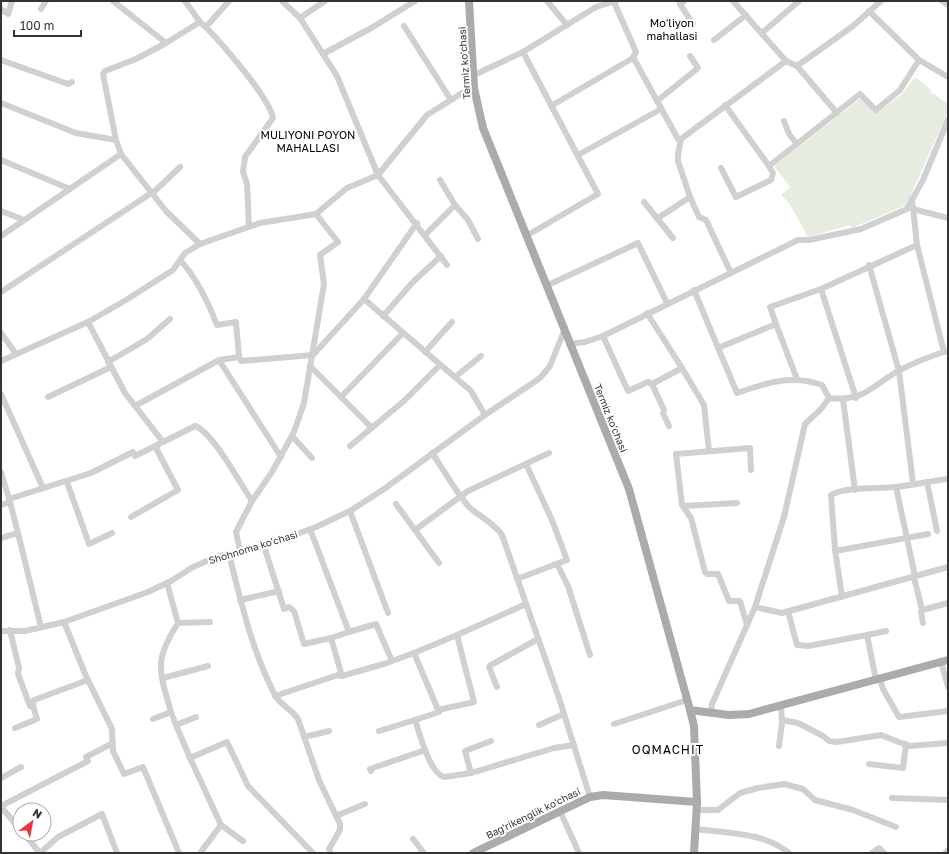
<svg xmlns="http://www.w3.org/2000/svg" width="949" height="854" font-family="'Golos Text',sans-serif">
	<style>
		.green { fill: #e6ecdf }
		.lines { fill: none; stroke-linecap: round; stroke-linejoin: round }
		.minor { stroke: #d0d0d0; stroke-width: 6 }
		.major { stroke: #ababab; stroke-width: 8 }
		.labels { text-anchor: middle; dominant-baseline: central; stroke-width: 4; stroke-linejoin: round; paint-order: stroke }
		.street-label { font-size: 10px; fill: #333; stroke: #fff }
		.neighbourhood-label { font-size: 11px; fill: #000; stroke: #fff }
		.quarter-label { font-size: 12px; letter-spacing: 1px; fill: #000; stroke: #fff }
	</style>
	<rect width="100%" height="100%" fill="#fff"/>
	<polygon class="green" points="915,77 931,90 931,92 948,104 948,112 906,205 852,228 850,225 808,237 789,203 781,195 790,187 774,166 861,98 877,113 901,95"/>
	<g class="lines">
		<g class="minor">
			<polyline points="113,1 166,43 136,59 105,71 103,74 116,140 121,154 166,211 200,244"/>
			<polyline points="185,1 200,22"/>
			<polyline points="282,1 300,18"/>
			<polyline points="325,1 300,18 337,76 378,175 447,265"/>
			<polyline points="547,1 567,25"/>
			<polyline points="684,1 680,4 693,24"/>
			<polyline points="733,1 786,61 797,66 837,113"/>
			<polyline points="942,1 948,5"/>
			<polyline points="614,2 636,52 633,57 678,139 681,139 786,61"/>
			<polyline points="1,9 8,14 12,1"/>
			<polyline points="41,9 46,1"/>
			<polyline points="869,11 919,60 948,77"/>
			<polyline points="404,26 451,100"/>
			<polyline points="206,27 229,1"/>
			<polyline points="762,33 799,1"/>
			<polyline points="714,40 746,15"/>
			<path d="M166 43 200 22C217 37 269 97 273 118L245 157 243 172 247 184 249 227"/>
			<polyline points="523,52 598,194 526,236"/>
			<polyline points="323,54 373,27 415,1"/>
			<polyline points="1,60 68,84 72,82"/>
			<polyline points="797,66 853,26 881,1"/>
			<polyline points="474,75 523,52 596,7 616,1"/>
			<polyline points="657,101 698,68 690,56"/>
			<polyline points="1,103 76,133 116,140"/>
			<polyline points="725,105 769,166"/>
			<polyline points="551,106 633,58"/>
			<polyline points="784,121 789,134 797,144"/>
			<polyline points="681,139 678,155 678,161 690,197"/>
			<polyline points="578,155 661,109"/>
			<polyline points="1,160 70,189"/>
			<polyline points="721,168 736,197 771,180 773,173 769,166 860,94 876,110 900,90 919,60"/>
			<polyline points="912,199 917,245 944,352"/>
			<polyline points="644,202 673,238"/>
			<polyline points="455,205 468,220 478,239"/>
			<polyline points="913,209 948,218"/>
			<polyline points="1,211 24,220"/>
			<polyline points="658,218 690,197 699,217 706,220 731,273"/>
			<polyline points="425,235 455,205 440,180"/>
			<polyline points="1,236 121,154"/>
			<path d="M180 260C197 278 208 302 217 325L236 322 239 357"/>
			<polyline points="869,265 899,371 913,483"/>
			<polyline points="546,286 638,243 667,303"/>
			<polyline points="821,289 856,398"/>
			<path d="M694 290 737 393C766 383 792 374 822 385L829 398 822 408 805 424 784 517 755 607 712 704 711 713"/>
			<polyline points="1,292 156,190 180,167"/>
			<polyline points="364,299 471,391 485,415"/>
			<polyline points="647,313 682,368 652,384 664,410 663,413 669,426"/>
			<polyline points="383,316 413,282 441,256"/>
			<path d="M88 322 125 393 163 442 195 426C212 431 241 485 252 501L236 532 240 551"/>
			<polyline points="776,324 797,379"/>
			<polyline points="1,333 16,354"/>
			<polyline points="603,336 628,391 648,382 652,384"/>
			<polyline points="569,344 585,342 603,336 798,240 809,240 861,229 907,209 923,180 948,120"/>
			<polyline points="718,348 776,324 770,307 821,289 917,245"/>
			<polyline points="425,352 452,322"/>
			<polyline points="219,360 239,357 241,361 313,355 364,299 417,223"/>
			<polyline points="1,361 88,322 126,300 173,270 185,253 200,244 260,223 316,214 347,188 378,175 427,115 462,93 474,88"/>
			<polyline points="108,362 147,339 170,319"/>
			<polyline points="310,366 372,428"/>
			<polyline points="682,368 704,405 709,451"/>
			<polyline points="455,377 481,356"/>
			<polyline points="1,394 43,488"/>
			<polyline points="48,397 111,367"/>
			<polyline points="341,397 403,333"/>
			<path d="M829 398C864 402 870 387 898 371 913 363 931 356 947 351"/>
			<polyline points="843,400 855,490"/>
			<polyline points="135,406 219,360 281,457"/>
			<polyline points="292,436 312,458"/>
			<polyline points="350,446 405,400 440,365"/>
			<path d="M432 453C444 470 455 491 469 507 480 517 494 523 502 535L559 698 590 797"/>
			<polyline points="1,472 10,502"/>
			<polyline points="67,482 89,544 112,533"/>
			<polyline points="927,482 937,531"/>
			<polyline points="896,487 915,576"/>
			<polyline points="9,499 91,473 133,452 135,456 157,445"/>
			<polyline points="252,501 272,472 294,432 304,403 324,284 320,255 338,242 316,214"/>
			<polyline points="396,504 415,530"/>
			<polyline points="1,505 10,502 18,533"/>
			<polyline points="683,506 737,503"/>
			<polyline points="350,511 388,613"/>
			<polyline points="131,517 178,490 156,448 160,443"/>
			<polyline points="310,529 349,632 376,624 392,661 414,653"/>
			<polyline points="1,538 18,533 41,627"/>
			<polyline points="264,546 284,609 289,607 294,611 304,644 331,638"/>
			<polyline points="835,551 928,534"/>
			<path d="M229 554C241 602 252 651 275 695 281 706 292 709 298 719L319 780 340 824V830L329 849 331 853"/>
			<polyline points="439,563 415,530 468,491 549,453"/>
			<polyline points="557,564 568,586 590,655"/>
			<polyline points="914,577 922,610 921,612 923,623"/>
			<polyline points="517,579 567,560 552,520 526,464"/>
			<path d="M842 597 835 549 831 495C847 486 877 489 896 487 913 485 931 481 948 479"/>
			<polyline points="240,600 279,591"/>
			<polyline points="755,607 782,613 948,567"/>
			<polyline points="922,610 948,603"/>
			<polyline points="788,611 797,645 808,646 867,635"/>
			<polyline points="64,622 86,676 112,729 113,751 124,774 143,767 179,853"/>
			<polyline points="178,623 210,622"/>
			<polyline points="747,625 740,601 729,601 718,574 707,574 705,572 691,518 682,505 676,454 750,448 751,470"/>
			<polyline points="10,630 19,668 18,674 30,706 33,706"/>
			<polyline points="1,631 25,631 64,622 148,592 171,581 193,567 216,557 264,546 316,527 350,511 384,489 485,415 540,378 550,366 564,331"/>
			<path d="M457 635 414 653 439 712 415 720C420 734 429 772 444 777L471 773 465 751 491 741"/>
			<polyline points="941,662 948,687"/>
			<polyline points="342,676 331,638 349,632"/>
			<polyline points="163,678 208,666"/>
			<polyline points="880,679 883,689 899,717 948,711"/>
			<polyline points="876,680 867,635 886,631"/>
			<polyline points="497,687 489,667 491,665 538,639"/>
			<polyline points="275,696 338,675 342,676 387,663 392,661"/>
			<polyline points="438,710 474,702 457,635 526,604"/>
			<polyline points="171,712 176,725 196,717"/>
			<path d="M153 719 171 712C167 697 160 679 161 663 162 649 171 634 178 623L167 583"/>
			<polyline points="782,720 798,723 823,736 829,741 837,742 881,735 909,746 948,743"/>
			<polyline points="614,724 687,700"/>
			<polyline points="176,725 190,758 227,742 248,786 313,853"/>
			<polyline points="539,725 564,714"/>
			<polyline points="15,728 37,719 33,706 34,700 88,680"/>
			<polyline points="379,731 415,720"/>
			<polyline points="304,737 329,731"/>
			<polyline points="779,746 782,723 781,706"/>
			<polyline points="190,758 221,825 243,841"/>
			<polyline points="869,764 903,768 906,744"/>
			<polyline points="371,771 370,769 425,750"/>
			<polyline points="471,773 554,748 574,745"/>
			<polyline points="1,778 21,767"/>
			<polyline points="892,798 948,800"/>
			<polyline points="1,806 88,761 86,757 113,743"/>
			<polyline points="1,807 20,829"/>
			<polyline points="697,810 718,810 740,793 758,788 784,784 803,789 815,800 853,810 896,827"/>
			<polyline points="560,811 579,853"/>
			<polyline points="336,816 365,804"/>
			<path d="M695 829C727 833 763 832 789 853"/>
			<polyline points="24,834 40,853"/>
			<polyline points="413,839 424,853"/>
			<polyline points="40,853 58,837 102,814 117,853"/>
			<polyline points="200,853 221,825"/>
			<polyline points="872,853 879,848 884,853"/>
			<polyline points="945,853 948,850"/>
		</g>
		<g class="major">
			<polyline points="469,1 474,88 483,128 629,489 690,710 694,726 697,802 694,853"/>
			<polyline points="690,710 729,715 749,714 948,660"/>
			<polyline points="473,853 590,797 603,795 697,802"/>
		</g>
	</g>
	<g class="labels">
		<g class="street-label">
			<text transform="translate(464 63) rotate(-94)">Termiz ko'chasi</text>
			<text transform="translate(611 418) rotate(68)">Termiz ko'chasi</text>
			<text transform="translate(253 547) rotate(-17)">Shohnoma ko'chasi</text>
			<text transform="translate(533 813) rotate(-26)">Bag'rikenglik ko'chasi</text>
		</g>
		<g class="neighbourhood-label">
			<text x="672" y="22">Moʻliyon<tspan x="672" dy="13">mahallasi</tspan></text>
			<text x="308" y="134">MULIYONI POYON<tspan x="308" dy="13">MAHALLASI</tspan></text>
		</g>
		<g class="quarter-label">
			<text x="668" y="749">OQMACHIT</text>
		</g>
	</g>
	<rect width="949" height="854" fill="none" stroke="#333333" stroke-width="4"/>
	<g transform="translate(32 822) rotate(32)"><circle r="19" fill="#ffffff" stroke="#adadad"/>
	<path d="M0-3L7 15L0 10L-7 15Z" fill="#e63946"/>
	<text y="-6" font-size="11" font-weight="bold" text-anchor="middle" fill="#333333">N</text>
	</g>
	<path d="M14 30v6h67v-6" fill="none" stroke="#333333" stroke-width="2"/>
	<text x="20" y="30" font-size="12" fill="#333333" stroke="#ffffff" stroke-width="3" paint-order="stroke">100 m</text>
</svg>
